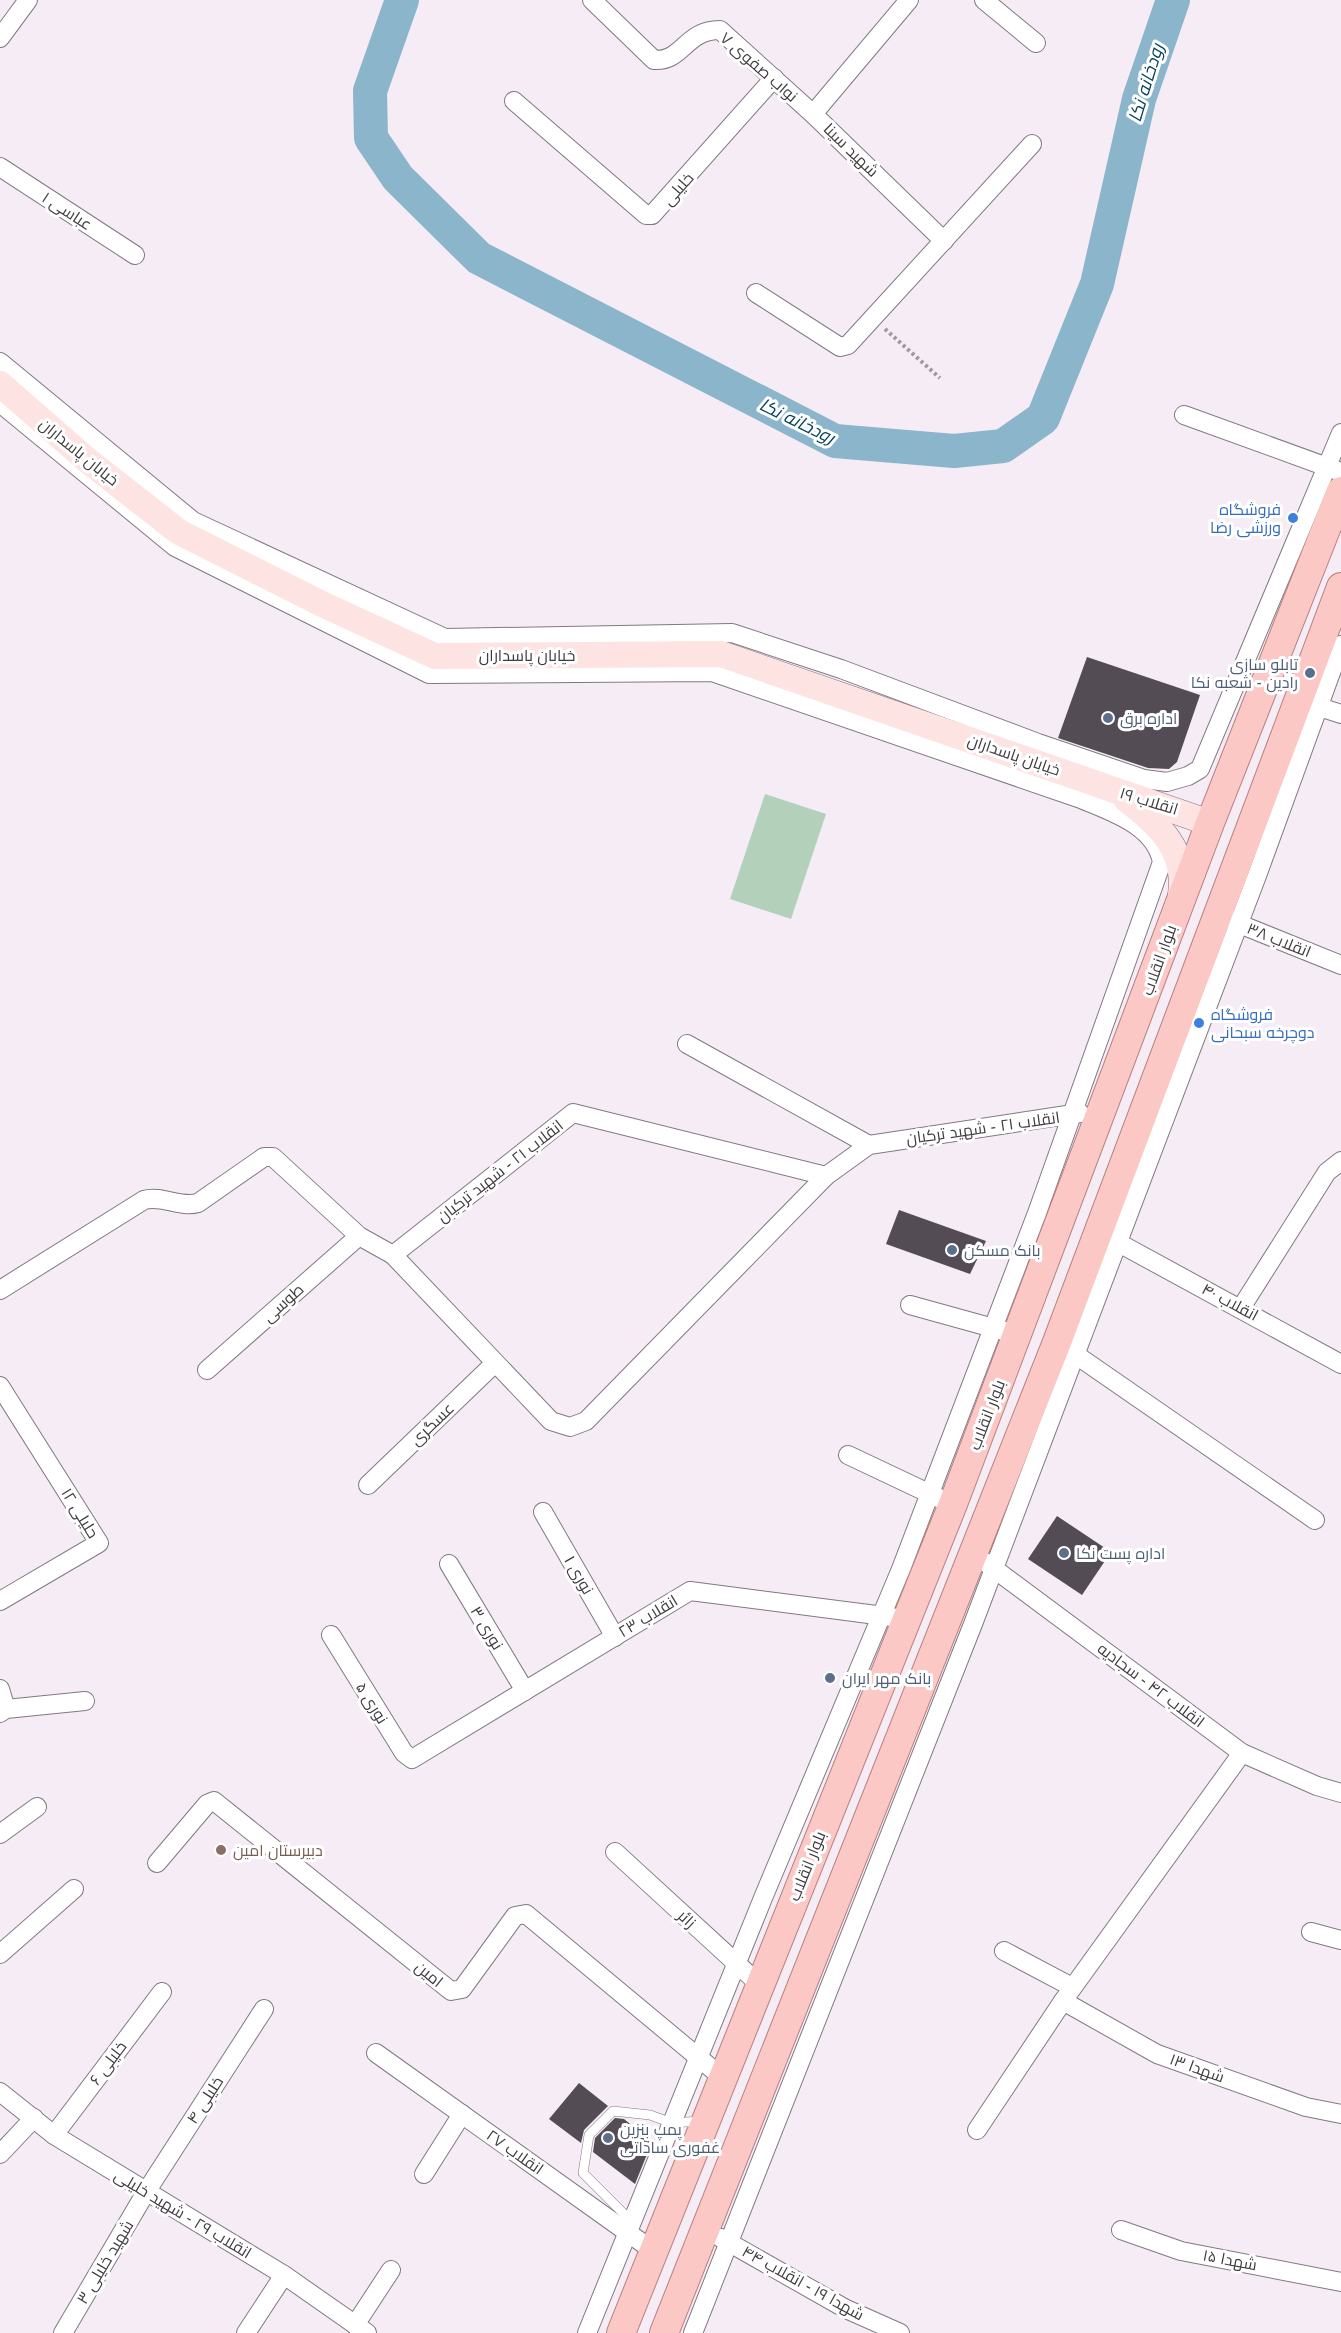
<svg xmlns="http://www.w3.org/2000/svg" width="1341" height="2333" font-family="Arial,Cairo,sans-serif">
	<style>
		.green { fill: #b3d1ba }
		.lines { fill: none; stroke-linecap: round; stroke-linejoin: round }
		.river { stroke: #8ab5cb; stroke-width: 34 }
		.building { fill: #534c55 }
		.lane-casing { stroke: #817982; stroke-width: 10 }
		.street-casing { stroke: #817982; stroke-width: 20 }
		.secondary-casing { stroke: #817982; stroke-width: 27 }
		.primary-casing { stroke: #b77f7d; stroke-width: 30 }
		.path { stroke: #9f98a0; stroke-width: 4; stroke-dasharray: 3 3; stroke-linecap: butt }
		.lane { stroke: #fff; stroke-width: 9 }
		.street { stroke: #fff; stroke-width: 18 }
		.secondary { stroke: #fde4e2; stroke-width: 26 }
		.primary { stroke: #fbc8c5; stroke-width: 28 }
		.shop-dot { fill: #3f7fe0; stroke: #fff; stroke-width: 2 }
		.service-dot { fill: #5c6f8a; stroke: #fff; stroke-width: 2 }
		.education-dot { fill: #8d6e63; stroke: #fff; stroke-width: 2 }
		.labels { text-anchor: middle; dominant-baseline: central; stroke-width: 6; stroke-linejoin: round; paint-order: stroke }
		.street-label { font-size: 16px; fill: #3e3b3f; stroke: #fff }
		.shop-label { font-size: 16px; fill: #366cbe; stroke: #fff; text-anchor: end }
		.service-label { font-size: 16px; fill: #4e5e75; stroke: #fff; text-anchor: start }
		.education-label { font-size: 16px; fill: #785e54; stroke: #fff; text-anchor: start }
		.water-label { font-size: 18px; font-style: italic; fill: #06435a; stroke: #fff }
	</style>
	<rect width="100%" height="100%" fill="#f5ecf6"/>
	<polygon class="green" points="765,794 826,814 791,919 730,899"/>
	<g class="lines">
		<polyline class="river" points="402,0 370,91 371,138 398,178 479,258 835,441 954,451 1003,446 1043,418 1097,284 1139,99 1173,0"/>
	</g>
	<g class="building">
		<polygon points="1087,657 1200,695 1177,762 1169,769 1148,768 1058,738"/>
		<polygon points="899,1210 986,1241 970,1274 886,1244"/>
		<polygon points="1057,1516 1111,1552 1082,1595 1028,1559"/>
		<polygon points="579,2083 608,2106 584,2130 581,2143 549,2119"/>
		<polygon points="615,2118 624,2119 652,2142 635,2184 593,2152 595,2138"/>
	</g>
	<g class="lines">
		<g class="lane-casing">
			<polyline id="lane" points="632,2222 583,2173 589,2135 613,2111 650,2115 672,2123 701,2121"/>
		</g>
		<g class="street-casing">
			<g id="street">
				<path d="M592 0 654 60C683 62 685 30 720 30L813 114 944 241"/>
				<polyline points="984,0 1036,43"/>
				<polyline points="0,38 28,0"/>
				<polyline points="514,101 646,215 652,215 774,78"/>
				<polyline points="813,114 909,0"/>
				<polyline points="0,167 135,255"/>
				<polyline points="756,293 840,347 848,345 1032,144"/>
				<polyline points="0,362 193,521 445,638 732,633 841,669 1038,743 1144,779 1167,782 1188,776 1200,769 1341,433"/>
				<path d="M0 403 175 547 429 674 712 672 1081 799C1111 812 1155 825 1162 862L1037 1213 901 1569 763 1898 587 2333"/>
				<polyline points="1184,415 1341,472"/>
				<polyline points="1307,703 1341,714"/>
				<polyline points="1227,919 1341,965"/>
				<polyline points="687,1044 869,1145"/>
				<polyline points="1117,1242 1341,1364"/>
				<polyline points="393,1255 551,1421 570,1427 586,1421 826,1176"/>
				<path d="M0 1290 144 1200C162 1195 180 1208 198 1203L264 1157H273L359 1236 393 1255 573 1113 826 1176 869 1145 1080 1113"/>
				<polyline points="910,1305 1004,1331"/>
				<polyline points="1241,1308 1327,1172 1341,1161"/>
				<polyline points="1066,1348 1315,1520"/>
				<polyline points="207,1370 359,1236"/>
				<polyline points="0,1386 99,1543 0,1601"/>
				<polyline points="848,1455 941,1499"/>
				<polyline points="368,1485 495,1363"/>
				<polyline points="543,1512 615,1637"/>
				<polyline points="985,1562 1242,1753 1317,1786 1341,1793"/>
				<polyline points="449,1564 525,1691"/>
				<polyline points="331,1635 404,1753 412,1759 690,1591 892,1617"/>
				<polyline points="0,1689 6,1709"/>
				<polyline points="0,1713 6,1709 85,1701"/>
				<polyline points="0,1834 37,1807"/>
				<polyline points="615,1852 760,1985"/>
				<polyline points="157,1863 207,1804 214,1801 451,1991 462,1989 515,1916 526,1914 723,2078"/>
				<polyline points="1311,1932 1341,1940"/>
				<polyline points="1004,1951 1072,1987"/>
				<polyline points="0,1954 74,1889"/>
				<polyline points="1063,2001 1157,2054 1306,2107 1341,2114"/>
				<polyline points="376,2053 655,2252"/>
				<polyline points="0,2092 54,2135 284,2275 367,2333"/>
				<polyline points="977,2130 1063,2001 1242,1753"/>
				<polyline points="54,2135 162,1992"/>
				<polyline points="0,2154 34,2118"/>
				<polyline points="424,2174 462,2114"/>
				<polyline points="1121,2230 1181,2251 1341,2282"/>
				<polyline points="721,2238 846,2309 900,2333"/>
				<polyline points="355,2325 391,2270"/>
				<polyline points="63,2333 146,2192 264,2009"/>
				<polyline points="246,2333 284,2275"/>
				<polyline points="693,2333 973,1624 1258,873 1341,645"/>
			</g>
		</g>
		<g class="secondary-casing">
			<g id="secondary">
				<polyline points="0,384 87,460 179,532 324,605 435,656 721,654 1210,823"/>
				<path d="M1127 800C1160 825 1187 851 1181 895"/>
			</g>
		</g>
		<g class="primary-casing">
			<g id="primary">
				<polyline points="621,2333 953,1504 1210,823 1341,491"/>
				<polyline points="664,2333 1057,1342 1341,587"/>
			</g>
		</g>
		<polyline class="path" points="885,329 940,378"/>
		<use href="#lane" class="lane"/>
		<use href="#street" class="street"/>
		<use href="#secondary" class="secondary"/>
		<use href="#primary" class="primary"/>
	</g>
	<g class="shop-dot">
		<circle cx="1293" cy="518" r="6"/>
		<circle cx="1199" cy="1023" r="6"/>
	</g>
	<g class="service-dot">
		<circle cx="1310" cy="673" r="6"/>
		<circle cx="1108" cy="718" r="6"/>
		<circle cx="952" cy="1250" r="6"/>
		<circle cx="1064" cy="1553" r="6"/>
		<circle cx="830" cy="1678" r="6"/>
		<circle cx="608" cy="2138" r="6"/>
	</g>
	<circle class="education-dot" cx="221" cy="1850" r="6"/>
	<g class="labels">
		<g class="street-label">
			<text transform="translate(759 67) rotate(41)">نواب صفوی ۷</text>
			<text transform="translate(851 150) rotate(44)">شهید سینا</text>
			<text transform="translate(678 189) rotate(-49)">خلیلی</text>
			<text transform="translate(67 211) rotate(33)">عباسی ۱</text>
			<text transform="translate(79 452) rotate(39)">خیابان پاسداران</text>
			<text x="527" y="655">خیابان پاسداران</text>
			<text transform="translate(1014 755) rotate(19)">خیابان پاسداران</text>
			<text transform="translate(1149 801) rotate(17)">انقلاب ۱۹</text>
			<text transform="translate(1279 940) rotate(22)">انقلاب ۳۸</text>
			<text transform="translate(1159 960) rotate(-70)">بلوار انقلاب</text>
			<text transform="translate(983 1128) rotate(-8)">انقلاب ۲۱ - شهید ترکیان</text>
			<text transform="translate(500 1171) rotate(-38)">انقلاب ۲۱ - شهید ترکیان</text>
			<text transform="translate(1230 1302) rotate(28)">انقلاب ۴۰</text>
			<text transform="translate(283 1303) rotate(-42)">طوسی</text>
			<text transform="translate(987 1415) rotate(-69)">بلوار انقلاب</text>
			<text transform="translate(432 1424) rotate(-44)">عسگری</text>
			<text transform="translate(80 1513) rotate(58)">حلیلی ۱۲</text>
			<text transform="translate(579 1575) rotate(60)">نوری ۱</text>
			<text transform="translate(648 1616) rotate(-31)">انقلاب ۲۳</text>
			<text transform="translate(487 1628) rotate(59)">نوری ۳</text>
			<text transform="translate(1151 1685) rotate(37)">انقلاب ۴۲ - سجادیه</text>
			<text transform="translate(372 1703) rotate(58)">نوری ۵</text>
			<text transform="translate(807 1866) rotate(-68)">بلوار انقلاب</text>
			<text transform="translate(687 1919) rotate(43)">زائر</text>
			<text transform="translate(429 1974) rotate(39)">امین</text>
			<text transform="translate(108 2063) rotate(-53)">خلیلی ۶</text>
			<text transform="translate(1197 2068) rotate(20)">شهدا ۱۳</text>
			<text transform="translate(205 2100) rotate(-57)">خلیلی ۴</text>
			<text transform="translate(515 2152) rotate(35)">انقلاب ۲۷</text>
			<text transform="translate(183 2214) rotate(31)">انقلاب ۲۹ - شهید خلیلی</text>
			<text transform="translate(1230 2260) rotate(11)">شهدا ۱۵</text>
			<text transform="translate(105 2262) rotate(-59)">شهید خلیلی ۳</text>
			<text transform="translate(803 2283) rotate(29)">شهدا ۱۹ - انقلاب ۴۴</text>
		</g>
		<g class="shop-label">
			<text x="1281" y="509">فروشگاه<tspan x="1281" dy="18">ورزشی رضا</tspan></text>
			<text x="1211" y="1014" text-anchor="start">فروشگاه<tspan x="1211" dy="18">دوچرخه سبحانی</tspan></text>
		</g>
		<g class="service-label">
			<text x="1298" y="664" text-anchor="end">تابلو سازی<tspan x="1298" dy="18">رادین - شعبه نکا</tspan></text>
			<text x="1120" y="718">اداره برق</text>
			<text x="964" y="1250">بانک مسکن</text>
			<text x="1076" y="1553">اداره پست نکا</text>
			<text x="842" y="1678">بانک مهر ایران</text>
			<text x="620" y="2129">پمپ بنزین<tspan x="620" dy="18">غفوری ساداتی</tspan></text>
		</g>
		<g class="education-label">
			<text x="233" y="1850">دبیرستان امین</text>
		</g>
		<g class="water-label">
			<text transform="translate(1146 83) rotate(-73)">رودخانه نکا</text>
			<text transform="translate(797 421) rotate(26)">رودخانه نکا</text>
		</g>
	</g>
</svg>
